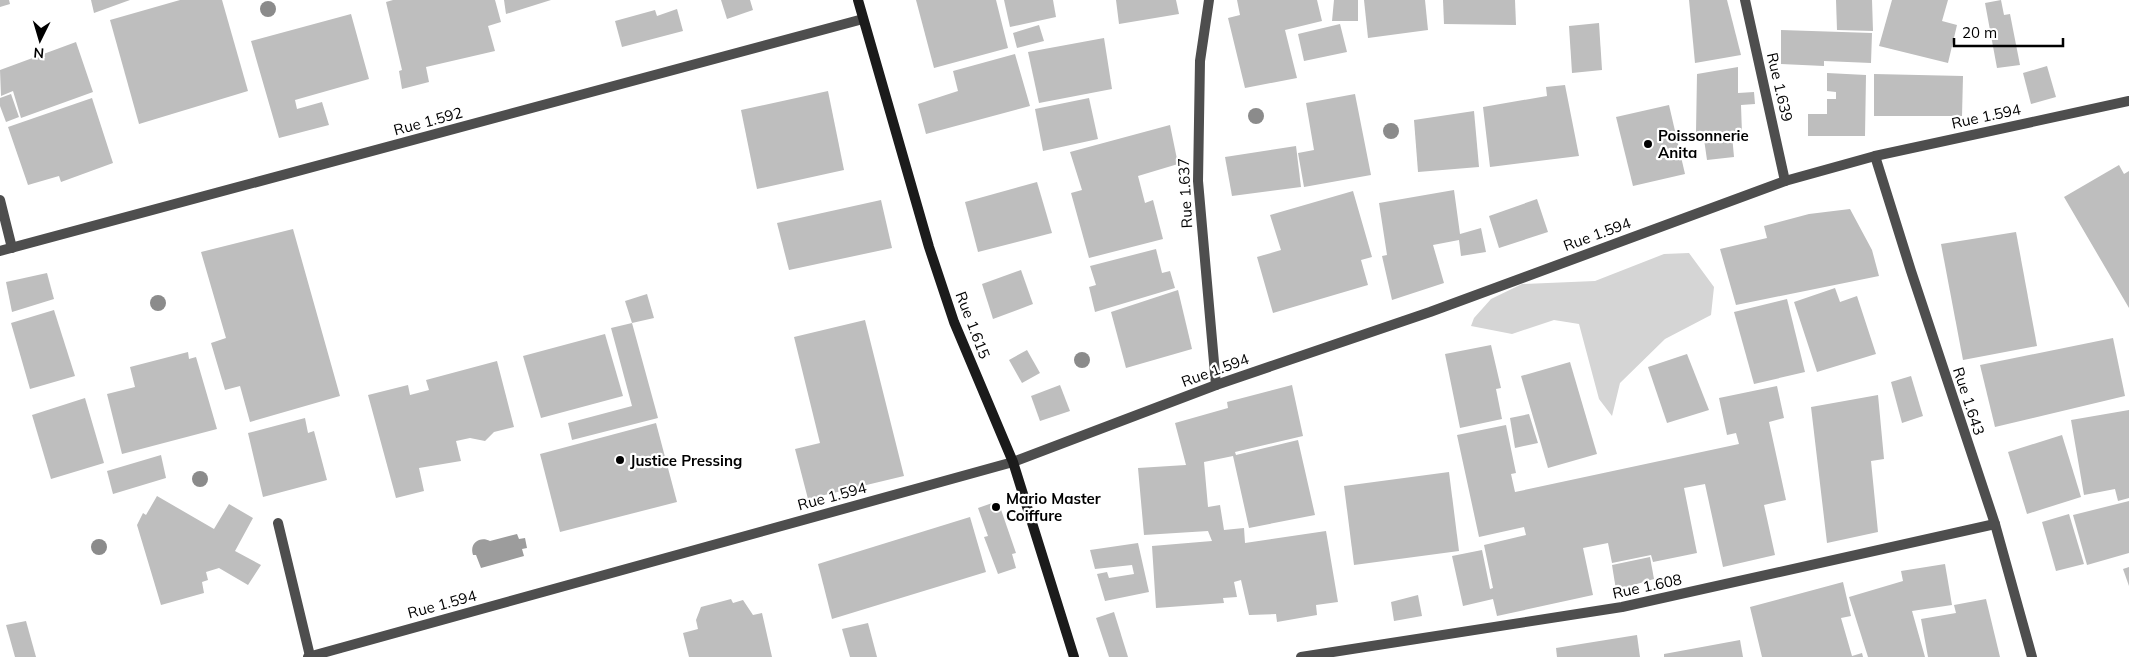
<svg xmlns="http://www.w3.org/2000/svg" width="2129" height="657" font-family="Mulish,sans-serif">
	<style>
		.green { fill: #d5d5d5 }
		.water { fill: #9c9c9c }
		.building { fill: #bebebe }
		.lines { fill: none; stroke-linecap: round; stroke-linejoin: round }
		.lane { stroke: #4e4e4e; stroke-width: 10 }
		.street { stroke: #4e4e4e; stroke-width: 10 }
		.secondary { stroke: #1b1b1b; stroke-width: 10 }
		.tree { fill: #8b8b8b }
		.poi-dot { fill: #000; stroke: #fff; stroke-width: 2 }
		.labels { text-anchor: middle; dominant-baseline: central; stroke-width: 4.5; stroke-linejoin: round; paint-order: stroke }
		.street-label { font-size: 15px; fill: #000; stroke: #fff }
		.poi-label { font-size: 15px; font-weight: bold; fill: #000; stroke: #fff; text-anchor: start }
	</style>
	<rect width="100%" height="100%" fill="#fff"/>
	<polygon class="green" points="1689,253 1714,287 1711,315 1665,339 1620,383 1612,416 1599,399 1579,324 1554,320 1512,334 1471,326 1474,318 1491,299 1522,284 1595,281 1664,254"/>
	<path class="water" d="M517 534 519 539 525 538 527 548 522 549 524 556 481 568 476 555H473C469 543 480 536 490 541Z"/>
	<g class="building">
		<polygon points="0,0 9,0 10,4 0,7"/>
		<polygon points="91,0 130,0 94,13"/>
		<polygon points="180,0 222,0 248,91 139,124 110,20"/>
		<polygon points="393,0 495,0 501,22 488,26 495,51 426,67 429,82 402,89 399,71 402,70 386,2"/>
		<polygon points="504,0 551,0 506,14"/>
		<polygon points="721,0 750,0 753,10 727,19"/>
		<polygon points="916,0 996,0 1008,48 934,68"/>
		<polygon points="1004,0 1053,0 1056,17 1010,27"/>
		<polygon points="1116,0 1176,0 1179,14 1119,24"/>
		<polygon points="1237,0 1317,0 1322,21 1285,30 1297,78 1245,88 1228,18 1240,15"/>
		<polygon points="1334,0 1358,0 1358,21 1332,21"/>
		<polygon points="1364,0 1425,0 1428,30 1368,38"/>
		<polygon points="1443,0 1515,0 1516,25 1444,24"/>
		<polygon points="1689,0 1727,0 1741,55 1695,63"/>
		<polygon points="1836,0 1872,0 1873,31 1837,30"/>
		<polygon points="1892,0 1948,0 1942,21 1957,25 1948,63 1879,46"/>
		<polygon points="2001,0 2004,15 2010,14 2020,65 1997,68 1985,3"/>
		<polygon points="677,9 683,31 622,47 615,21 655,10 657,16"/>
		<polygon points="351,14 369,79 295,100 297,109 322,102 329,125 279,138 251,41"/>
		<polygon points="1599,23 1602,70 1572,73 1569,26"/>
		<polygon points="1340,24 1347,52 1304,61 1298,34"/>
		<polygon points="1039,25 1044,41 1017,48 1013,33"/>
		<polygon points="1781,30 1872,33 1871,63 1824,61 1824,66 1781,64"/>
		<polygon points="1104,38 1112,89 1039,103 1028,52"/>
		<polygon points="76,42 93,92 21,118 13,91 1,96 0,70"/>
		<polygon points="1015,54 1030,106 926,134 918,104 958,91 953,71"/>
		<polygon points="2047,66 2056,97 2031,104 2023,73"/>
		<polygon points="1738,67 1738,93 1754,92 1755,104 1741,105 1742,134 1732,135 1734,157 1707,160 1703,132 1696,132 1697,74"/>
		<polygon points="1827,73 1866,75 1865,136 1808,136 1808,114 1827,114 1827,99 1836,99 1836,92 1827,91"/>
		<polygon points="1874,74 1963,76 1962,116 1874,116"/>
		<polygon points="1565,85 1579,156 1490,167 1483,107 1547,96 1546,87"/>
		<polygon points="828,91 844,170 757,189 741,110"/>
		<polygon points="11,94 19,117 6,122 0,106 0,98"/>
		<polygon points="1355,94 1371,175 1304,187 1298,153 1314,150 1306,103"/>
		<polygon points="92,98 113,163 61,182 59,176 28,185 8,127"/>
		<polygon points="1089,98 1098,139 1043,151 1035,109"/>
		<polygon points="1669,105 1685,174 1633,186 1616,117"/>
		<polygon points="1474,111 1479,167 1418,172 1414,120"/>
		<polygon points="1170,125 1178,164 1138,176 1145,203 1153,200 1163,239 1089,258 1071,193 1082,190 1070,152"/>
		<polygon points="1296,146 1301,187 1232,196 1225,157"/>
		<polygon points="2119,165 2124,174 2129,171 2129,308 2064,197"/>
		<polygon points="1037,182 1052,233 978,252 965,202"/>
		<polygon points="1454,190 1460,234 1481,228 1486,252 1461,256 1459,240 1433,245 1444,283 1392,300 1382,256 1387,255 1379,203"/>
		<polygon points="1353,191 1372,257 1361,260 1368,285 1273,313 1257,257 1281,250 1270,215"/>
		<polygon points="1537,199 1548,232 1499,248 1489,216"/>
		<polygon points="881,200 892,248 789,270 777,223"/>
		<polygon points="1850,209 1872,250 1879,276 1736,305 1720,249 1767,238 1764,226 1809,214"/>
		<polygon points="293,229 340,396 250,422 240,386 225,390 211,343 226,338 201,252"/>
		<polygon points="2016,232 2037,346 1963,360 1941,244"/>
		<polygon points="1156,249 1162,273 1170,271 1175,288 1095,312 1089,287 1096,285 1090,266"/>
		<polygon points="1021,270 1033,304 993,319 982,284"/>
		<polygon points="47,273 54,299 12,312 6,282"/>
		<polygon points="1835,288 1840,302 1857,296 1876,354 1817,372 1794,302"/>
		<polygon points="1178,290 1192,349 1126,368 1111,312"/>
		<polygon points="647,294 654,318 632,323 625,301"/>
		<polygon points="1787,299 1805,372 1754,384 1734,312"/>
		<polygon points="54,310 75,376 30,389 11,323"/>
		<polygon points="865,320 904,476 808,499 795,449 820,443 794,337"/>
		<polygon points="632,323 658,418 572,440 568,423 632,406 611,328"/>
		<polygon points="605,334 623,396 541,418 523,356"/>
		<polygon points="2113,338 2125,396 1995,427 1980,365"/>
		<polygon points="1491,345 1501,388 1496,389 1502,419 1460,428 1445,354"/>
		<polygon points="1027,350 1040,373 1022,383 1009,360"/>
		<polygon points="188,352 189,359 196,357 217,429 122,454 107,394 135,387 130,367"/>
		<polygon points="1687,354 1709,410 1667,423 1648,367"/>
		<polygon points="497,361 514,427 494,432 485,441 470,438 456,441 461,461 419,468 424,491 396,498 368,395 408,385 410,395 429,390 426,380"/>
		<polygon points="1570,362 1597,454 1548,468 1521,376"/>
		<polygon points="1911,376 1923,416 1902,423 1891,382"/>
		<polygon points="1060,385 1070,411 1040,421 1031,396"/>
		<polygon points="1292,385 1303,436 1235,452 1236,455 1298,440 1315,515 1249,528 1233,456 1204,462 1208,507 1220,505 1224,530 1244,528 1245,543 1326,531 1338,602 1316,605 1317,615 1277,622 1276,614 1249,615 1241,580 1234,582 1237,597 1223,598 1224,603 1156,608 1152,546 1212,541 1208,531 1144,535 1138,468 1186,465 1175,423 1228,408 1227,402"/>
		<polygon points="1777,386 1784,418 1769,422 1786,500 1764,505 1775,555 1723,567 1705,484 1684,488 1697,553 1653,562 1651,555 1612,563 1608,543 1583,548 1593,595 1497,616 1493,599 1463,606 1452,556 1482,550 1490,589 1493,588 1484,545 1526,535 1524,527 1479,537 1457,435 1506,425 1516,473 1511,474 1515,492 1739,444 1736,433 1727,435 1719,398"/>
		<polygon points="1878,395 1884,459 1871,461 1878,532 1827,543 1811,407"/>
		<polygon points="85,398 104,463 51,479 32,415"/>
		<polygon points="2129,410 2129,498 2118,501 2115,489 2084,495 2071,420"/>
		<polygon points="1529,414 1538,443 1515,448 1510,418"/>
		<polygon points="305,418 308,433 314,431 327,480 263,497 248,433"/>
		<polygon points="656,423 677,502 560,532 540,454"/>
		<polygon points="2062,435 2081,497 2027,514 2008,452"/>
		<polygon points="161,455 166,478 113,494 107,471"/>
		<polygon points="1449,472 1459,551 1354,565 1344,486"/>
		<polygon points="157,496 214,529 229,504 253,518 235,551 261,565 248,585 219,568 206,572 208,580 202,582 204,593 161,605 137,525 143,513 146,515"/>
		<polygon points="998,501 1016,553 1012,554 1016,568 998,574 984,537 988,536 978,508"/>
		<polygon points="2129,501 2129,553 2087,565 2073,515"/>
		<polygon points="2069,514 2084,564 2056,571 2042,522"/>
		<polygon points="970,517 986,572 832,619 818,564"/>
		<polygon points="1138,543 1149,592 1105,601 1097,574 1107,572 1109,578 1134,574 1132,565 1095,569 1090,550"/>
		<polygon points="1650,557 1654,579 1616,590 1612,565"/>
		<polygon points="1945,564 1952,605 1912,611 1925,657 1868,657 1849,597 1903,581 1901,571"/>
		<polygon points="2129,567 2129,586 2123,569"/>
		<polygon points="1843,582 1851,616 1841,618 1852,656 1862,653 1863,657 1762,657 1750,607"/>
		<polygon points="1418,595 1422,616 1394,621 1391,602"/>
		<polygon points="731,599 733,603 743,600 753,615 762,613 772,657 689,657 683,633 698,629 696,620 701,607"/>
		<polygon points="1986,599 2000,657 1928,657 1921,619 1956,613 1954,605"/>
		<polygon points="1114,612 1128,657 1109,657 1096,618"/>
		<polygon points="26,621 36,657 15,657 6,625"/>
		<polygon points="868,623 877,657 850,657 842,629"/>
		<polygon points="1637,635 1640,657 1557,657 1556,648"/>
		<polygon points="1740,640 1743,657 1664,657 1664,654"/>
	</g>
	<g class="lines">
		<polyline class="lane" points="278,523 310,656"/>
		<g class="street">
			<polyline points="1209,0 1200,61 1198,181 1216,385"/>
			<polyline points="1745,0 1785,181"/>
			<polyline points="1875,156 1911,271 1995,524 2032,657"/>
			<polyline points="0,200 12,248"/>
			<polyline points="0,251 863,19"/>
			<polyline points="308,657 1013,462 1216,385 1430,312 1785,181 1875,156 2129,101"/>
			<polyline points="1301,657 1622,607 1995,524"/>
		</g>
		<polyline class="secondary" points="858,0 929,247 954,322 1013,462 1074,657"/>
	</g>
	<g class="tree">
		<circle cx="268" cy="9" r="8"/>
		<circle cx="1256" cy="116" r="8"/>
		<circle cx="1391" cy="131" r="8"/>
		<circle cx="158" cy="303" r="8"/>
		<circle cx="1082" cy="360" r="8"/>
		<circle cx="200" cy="479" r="8"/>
		<circle cx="99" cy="547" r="8"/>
	</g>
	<g class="poi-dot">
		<circle cx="1648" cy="144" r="5"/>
		<circle cx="620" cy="460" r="5"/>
		<circle cx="996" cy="507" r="5"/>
	</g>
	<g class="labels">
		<g class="street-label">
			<text transform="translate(1780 87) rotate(77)">Rue 1.639</text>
			<text transform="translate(1986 116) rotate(-12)">Rue 1.594</text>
			<text transform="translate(428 121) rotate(-15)">Rue 1.592</text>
			<text transform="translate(1185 193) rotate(-93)">Rue 1.637</text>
			<text transform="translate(1597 234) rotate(-20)">Rue 1.594</text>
			<text transform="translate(973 325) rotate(69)">Rue 1.615</text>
			<text transform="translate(1215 370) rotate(-20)">Rue 1.594</text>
			<text transform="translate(1969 401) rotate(72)">Rue 1.643</text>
			<text transform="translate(832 496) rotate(-15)">Rue 1.594</text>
			<text transform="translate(1647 586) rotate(-12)">Rue 1.608</text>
			<text transform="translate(442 604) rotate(-15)">Rue 1.594</text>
		</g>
		<g class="poi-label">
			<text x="1658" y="135">Poissonnerie<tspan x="1658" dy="17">Anita</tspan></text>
			<text x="630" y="460">Justice Pressing</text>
			<text x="1006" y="498">Mario Master<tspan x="1006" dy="17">Coiffure</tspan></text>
		</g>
	</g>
	<g transform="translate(40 40) rotate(185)" stroke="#ffffff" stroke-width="4" paint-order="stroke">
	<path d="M0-4L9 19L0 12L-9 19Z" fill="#000000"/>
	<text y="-8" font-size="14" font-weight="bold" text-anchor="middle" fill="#000000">N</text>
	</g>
	<path d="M1954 38v8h109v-8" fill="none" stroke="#000000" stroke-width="2.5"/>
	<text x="1962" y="38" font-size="15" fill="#000000" stroke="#ffffff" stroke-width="4" paint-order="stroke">20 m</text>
</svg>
